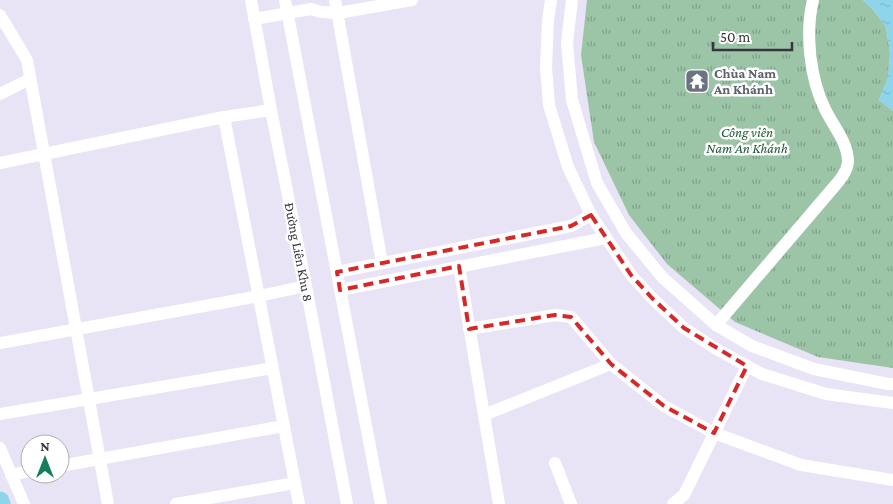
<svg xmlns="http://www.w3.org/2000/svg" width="893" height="504" font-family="'Crimson Pro',serif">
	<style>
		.park { fill: url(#park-tufts) }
		.water { fill: url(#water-ripples) }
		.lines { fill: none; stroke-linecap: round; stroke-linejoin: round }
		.river { stroke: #8ed5eb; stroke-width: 19 }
		.minor { stroke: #fff; stroke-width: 12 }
		.marked { fill: none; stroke: #d62828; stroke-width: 4; stroke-dasharray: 10 6; stroke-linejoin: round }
		.labels { text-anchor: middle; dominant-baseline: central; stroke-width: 5; stroke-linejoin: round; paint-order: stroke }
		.worship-label { font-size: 14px; font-weight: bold; fill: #5b616d; stroke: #fff; text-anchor: start }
		.park-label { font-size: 14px; font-style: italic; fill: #1d5834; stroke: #fff }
		.street-label { font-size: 14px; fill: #37353c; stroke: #fff }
	</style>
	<defs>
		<pattern id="park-tufts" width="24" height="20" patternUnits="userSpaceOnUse" patternTransform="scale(1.25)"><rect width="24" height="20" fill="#9cc4a7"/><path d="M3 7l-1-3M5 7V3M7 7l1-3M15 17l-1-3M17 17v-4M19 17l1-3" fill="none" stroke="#80a089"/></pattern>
		<pattern id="water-ripples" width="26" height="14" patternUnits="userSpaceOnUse" patternTransform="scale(1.25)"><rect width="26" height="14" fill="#8ed5eb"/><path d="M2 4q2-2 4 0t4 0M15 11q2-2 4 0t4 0" fill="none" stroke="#7bb7ca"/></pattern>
	</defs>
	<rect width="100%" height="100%" fill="#e9e3f6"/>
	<polygon class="park" points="587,0 863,0 872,8 886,27 890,53 888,78 879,100 893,111 893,368 818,357 735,322 667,264 629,215 594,142 581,55"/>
	<polygon class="water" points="863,0 893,0 893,111 879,100 888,78 890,53 886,27 872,8"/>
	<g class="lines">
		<polyline class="river" points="0,501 1,504"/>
		<g class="minor">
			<polyline points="251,0 271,110 306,286 347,504"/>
			<polyline points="285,0 381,504"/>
			<polyline points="335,0 382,263"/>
			<polyline points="551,0 548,21 546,67 549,105 568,167 591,215 631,275 652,298 684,328 718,350 762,374 826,394 893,403"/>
			<polyline points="572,0 567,43 572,100 597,183 626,233 662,277 716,325 752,346 814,369 888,384 893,384"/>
			<polyline points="0,15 27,60 108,504"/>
			<polyline points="254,19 311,9 321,12 338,13 412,0"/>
			<polyline points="0,94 30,79"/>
			<polyline points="224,117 299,504"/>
			<polyline points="0,163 224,117 271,110"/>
			<polyline points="459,266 499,504"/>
			<polyline points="337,272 571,226 591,215"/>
			<polyline points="340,290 606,238"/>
			<path d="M716 325 833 188C840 180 847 172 848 162 848 142 833 126 825 109 810 79 805 33 813 0"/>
			<polyline points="469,329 555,315 571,317 611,364 664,406 714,433 801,465 893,480"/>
			<polyline points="0,343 259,296 306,286"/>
			<polyline points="0,414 273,368"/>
			<polyline points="484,415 611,364"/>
			<polyline points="0,448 24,504"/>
			<polyline points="555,463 571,504"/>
			<polyline points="60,466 284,426"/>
			<polyline points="11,475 30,471"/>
			<polyline points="176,504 295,483"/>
			<polyline points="673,504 684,495 747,366"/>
		</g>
	</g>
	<path class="marked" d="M591 215 631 275 652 298 684 328 747 366 714 433 664 406 611 364 571 317 555 315 469 329 459 266 340 290 337 272 571 226Z"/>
	<defs>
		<g id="temple-square" transform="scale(1.25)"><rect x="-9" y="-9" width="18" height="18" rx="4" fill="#6b7280" stroke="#fff"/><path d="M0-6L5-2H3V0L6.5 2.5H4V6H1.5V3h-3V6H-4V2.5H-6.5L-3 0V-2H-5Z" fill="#fff"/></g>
	</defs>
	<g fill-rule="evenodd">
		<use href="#temple-square" x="697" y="81"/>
	</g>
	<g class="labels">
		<g class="worship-label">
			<text x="714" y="73">Chùa Nam<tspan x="714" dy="16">An Khánh</tspan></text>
		</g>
		<g class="park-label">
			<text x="747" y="132">Công viên<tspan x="747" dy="16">Nam An Khánh</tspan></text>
		</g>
		<g class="street-label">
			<text transform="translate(299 252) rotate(79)">Đường Liên Khu 8</text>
		</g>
	</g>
	<g transform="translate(45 459)"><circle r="24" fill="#ffffff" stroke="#afaeb1"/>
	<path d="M0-4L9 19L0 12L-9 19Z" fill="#127e5a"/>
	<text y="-8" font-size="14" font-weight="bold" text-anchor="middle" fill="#37353c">N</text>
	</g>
	<path d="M713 42v8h79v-8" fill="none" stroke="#37353c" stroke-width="2.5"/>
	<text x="720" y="42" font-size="15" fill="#37353c" stroke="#ffffff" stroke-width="4" paint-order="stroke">50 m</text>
</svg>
